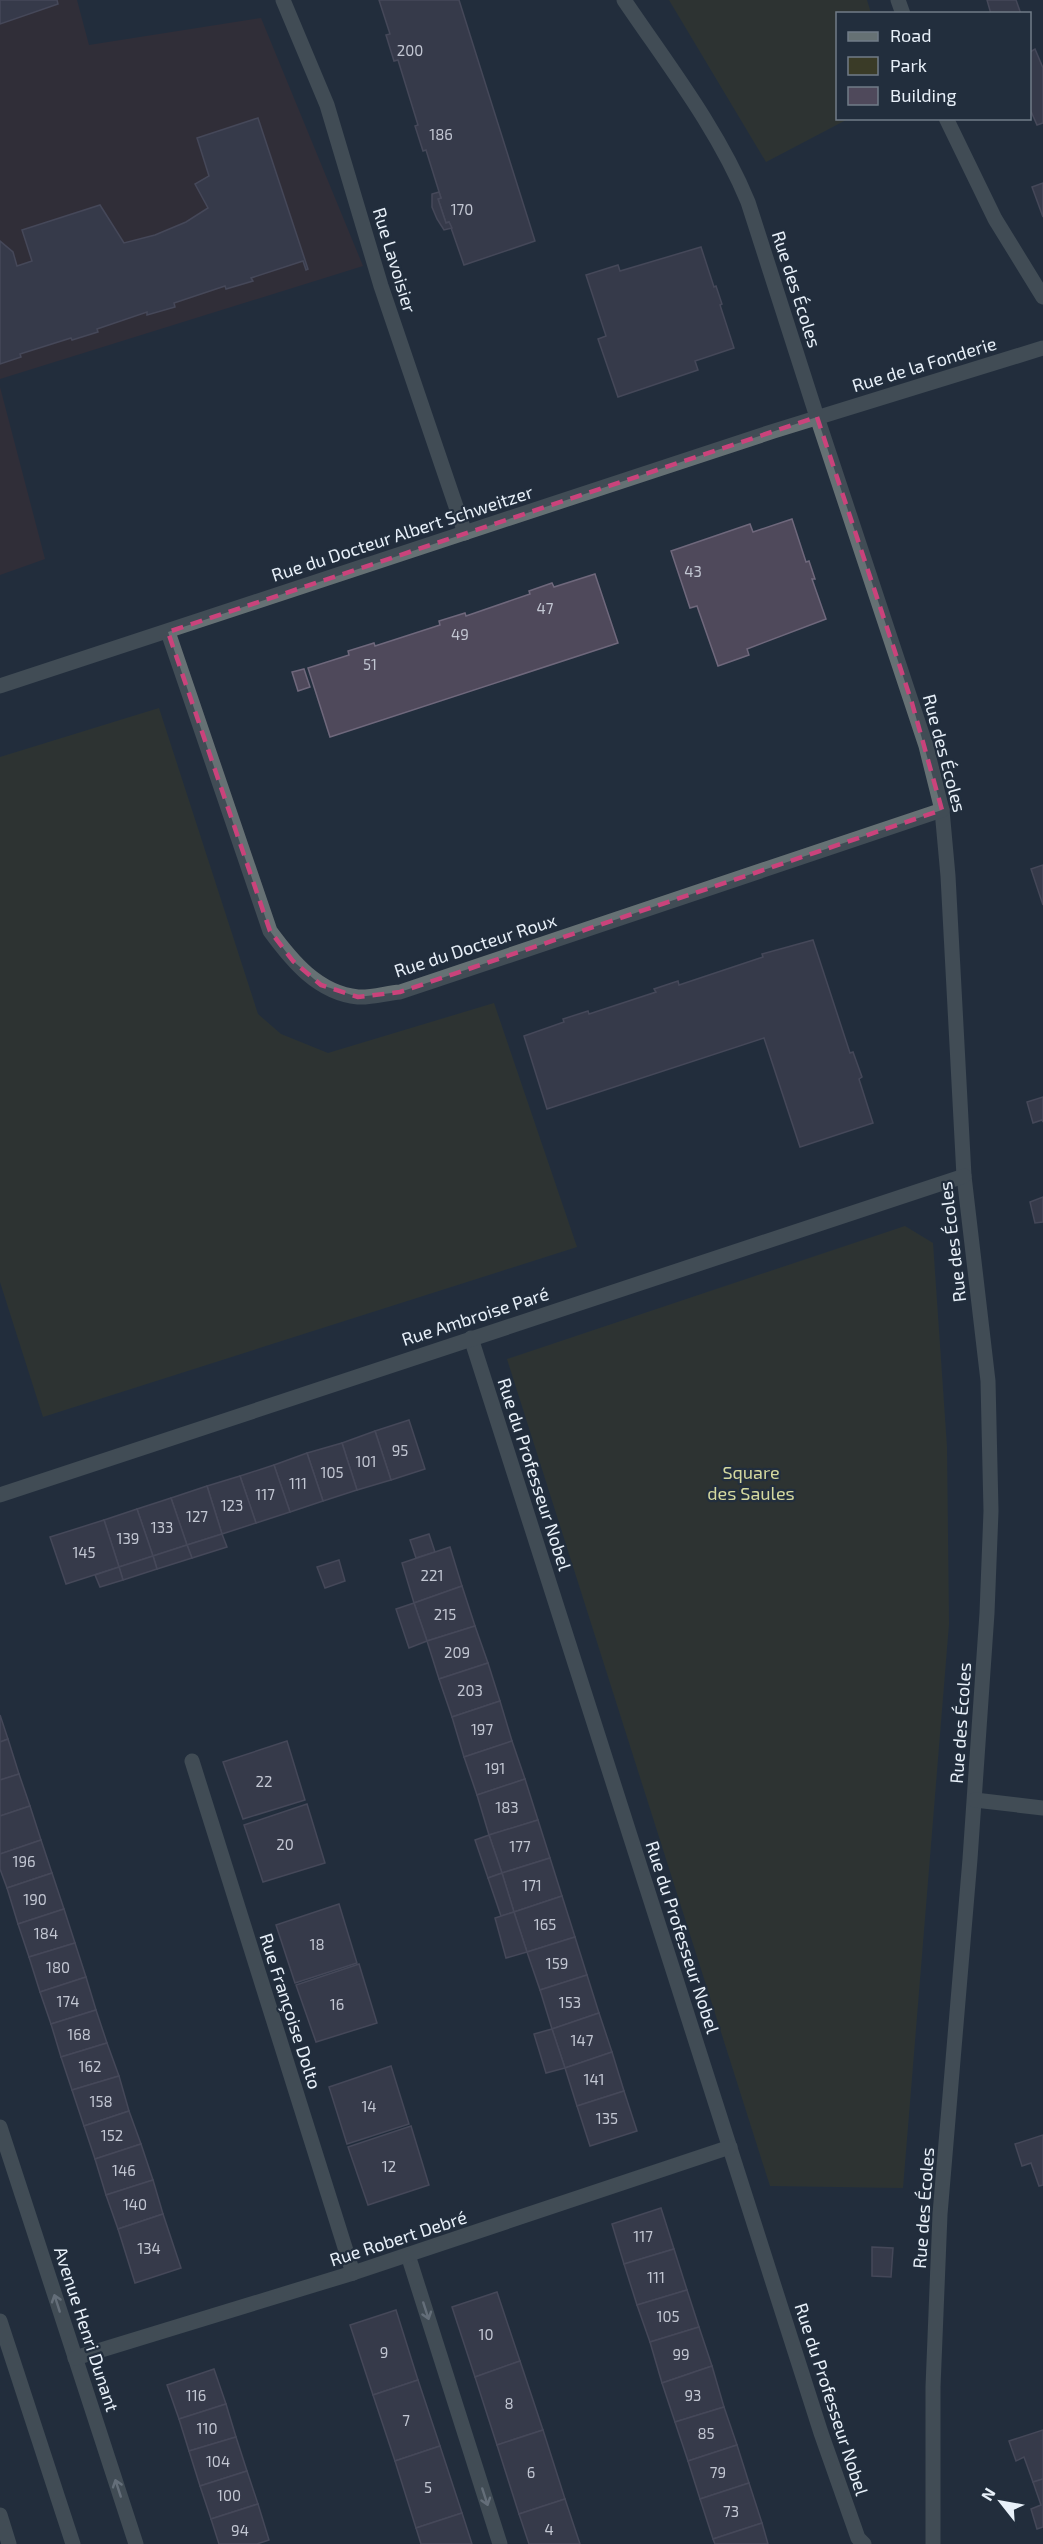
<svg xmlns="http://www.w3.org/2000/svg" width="1043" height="2544" font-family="'Exo 2',sans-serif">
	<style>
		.education { fill: #422f34 }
		.green { fill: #3a3b27 }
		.building { fill: #4f495b; stroke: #6f687c; stroke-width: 1.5 }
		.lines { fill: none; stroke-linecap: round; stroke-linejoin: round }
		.lane { stroke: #667174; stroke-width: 15 }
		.street { stroke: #667174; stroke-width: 15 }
		.oneway { stroke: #b4bdc4 }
		.marked { fill: none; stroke: #ca437b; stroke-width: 4.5; stroke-dasharray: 12 8; stroke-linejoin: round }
		.labels { text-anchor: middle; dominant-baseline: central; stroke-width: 4.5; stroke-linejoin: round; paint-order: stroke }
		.number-label { font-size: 15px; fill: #c2c6d2 }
		.street-label { font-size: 18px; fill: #e8f0f9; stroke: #222e3d }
		.park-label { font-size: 18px; fill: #d4d89f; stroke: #222e3d }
	</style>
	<rect width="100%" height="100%" fill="#222e3d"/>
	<g class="education">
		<polygon points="0,0 77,0 89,45 261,18 363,266 0,379"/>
		<polygon points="0,387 45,559 0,575"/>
	</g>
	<g class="green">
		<polygon points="669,0 867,0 871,13 838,14 838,118 848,119 766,162"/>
		<polygon points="159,708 258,1014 281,1034 328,1053 494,1003 577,1247 43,1417 0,1282 0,757"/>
		<polygon points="905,1226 933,1243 947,1447 949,1624 903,2188 770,2186 507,1359"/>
	</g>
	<g class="building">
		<polygon points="0,0 57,0 58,4 0,24"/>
		<polygon points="379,0 459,0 535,241 464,265 449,222 446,223 438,199 441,198 426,150 423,151 415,126 418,125 398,60 394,61 386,35 390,34"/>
		<polygon points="987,0 1016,0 1021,14 991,14"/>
		<polygon points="1035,49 1043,68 1043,123 1037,125 1030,109 1030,52"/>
		<polygon points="258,118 308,269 306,270 303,261 251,278 253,281 226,289 225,286 174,303 175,307 147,315 147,312 97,329 98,332 72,340 71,338 20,354 21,357 0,364 0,241 13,252 17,266 32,261 22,230 100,205 124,243 155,235 186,222 208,208 195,184 209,176 197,138"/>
		<polygon points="1043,183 1043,217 1032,187"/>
		<polygon points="439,192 441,198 438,199 446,223 449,222 452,228 444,230 437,219 432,207 432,194"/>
		<polygon points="701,247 714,287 716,286 722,304 720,305 734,348 695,361 698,370 618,397 598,339 606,336 586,275 618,265 620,271"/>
		<polygon points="792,519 806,562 809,561 815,579 812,579 826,619 747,649 749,655 718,666 697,606 690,608 671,551 750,524 753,532"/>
		<polygon points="595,574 618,643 330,737 308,668 349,655 348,651 374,643 375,646 440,625 439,621 465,613 466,616 530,594 529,591 552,583 554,587"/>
		<polygon points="304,669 310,687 298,691 292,672"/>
		<polygon points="1043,865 1043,905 1031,869"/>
		<polygon points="813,940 850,1053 853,1052 862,1077 859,1079 873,1123 800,1147 764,1038 547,1109 524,1036 564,1022 563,1019 588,1011 589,1014 656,992 654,989 678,981 679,985 763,957 762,954"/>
		<polygon points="1043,1097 1043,1122 1042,1120 1033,1123 1027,1102"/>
		<polygon points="1043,1197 1043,1222 1035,1223 1030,1202"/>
		<polygon points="409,1420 425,1469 391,1480 375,1431"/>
		<polygon points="375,1431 391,1480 357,1490 342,1443"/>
		<polygon points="342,1443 357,1490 323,1501 307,1453"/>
		<polygon points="307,1453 323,1501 290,1512 274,1465"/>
		<polygon points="274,1465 290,1512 256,1523 240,1476"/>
		<polygon points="240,1476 256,1523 222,1534 207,1486"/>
		<polygon points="207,1486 222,1534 187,1545 171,1498"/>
		<polygon points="171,1498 187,1545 153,1556 137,1509"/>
		<polygon points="137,1509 153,1556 119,1567 104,1520"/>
		<polygon points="104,1520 119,1567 66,1584 50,1537"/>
		<polygon points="222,1534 227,1547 192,1558 187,1545"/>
		<polygon points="429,1534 435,1552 416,1558 410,1540"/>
		<polygon points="187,1545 192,1558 157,1569 153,1556"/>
		<polygon points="450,1547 462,1586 414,1603 402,1563"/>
		<polygon points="153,1556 157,1569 123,1580 119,1567"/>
		<polygon points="339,1560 345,1581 325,1588 317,1567"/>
		<polygon points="119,1567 123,1580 100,1587 95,1575"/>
		<polygon points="462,1586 475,1626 427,1641 414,1603"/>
		<polygon points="414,1603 427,1641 409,1648 396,1609"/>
		<polygon points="475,1626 488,1663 439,1679 427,1641"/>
		<polygon points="488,1663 500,1701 452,1717 439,1679"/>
		<polygon points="500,1701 512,1741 464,1757 452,1717"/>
		<polygon points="0,1715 8,1739 0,1742"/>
		<polygon points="8,1739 19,1774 0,1780 0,1742"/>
		<polygon points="287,1741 305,1800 243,1819 223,1762"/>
		<polygon points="512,1741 525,1779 477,1795 464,1757"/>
		<polygon points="19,1774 30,1806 0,1816 0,1780"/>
		<polygon points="525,1779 538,1820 489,1835 477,1795"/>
		<polygon points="307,1804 325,1863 263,1882 244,1825"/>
		<polygon points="30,1806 41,1840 0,1854 0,1816"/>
		<polygon points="538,1820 550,1858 502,1873 489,1835"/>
		<polygon points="489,1835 502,1873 488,1878 475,1840"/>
		<polygon points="41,1840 52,1873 7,1888 0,1869 0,1854"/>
		<polygon points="550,1858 562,1896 514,1912 502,1873"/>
		<polygon points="52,1873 64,1909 18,1924 7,1888"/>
		<polygon points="502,1873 514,1912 501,1916 488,1878"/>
		<polygon points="562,1896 575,1937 527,1952 514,1912"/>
		<polygon points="339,1904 357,1963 295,1983 276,1925"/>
		<polygon points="64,1909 75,1943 29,1957 18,1924"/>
		<polygon points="514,1912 527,1952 506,1958 495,1918"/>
		<polygon points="575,1937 587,1975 540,1990 527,1952"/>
		<polygon points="75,1943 86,1977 40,1992 29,1957"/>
		<polygon points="359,1964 377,2023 316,2042 296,1985"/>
		<polygon points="587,1975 599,2013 552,2029 540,1990"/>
		<polygon points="86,1977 96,2010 51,2024 40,1992"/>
		<polygon points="96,2010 107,2043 61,2057 51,2024"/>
		<polygon points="599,2013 612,2052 565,2068 552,2029"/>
		<polygon points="552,2029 565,2068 546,2073 534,2034"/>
		<polygon points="107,2043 119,2076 72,2090 61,2057"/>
		<polygon points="612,2052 624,2091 577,2106 565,2068"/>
		<polygon points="391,2066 409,2124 347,2144 329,2087"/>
		<polygon points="119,2076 129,2111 84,2126 72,2090"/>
		<polygon points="624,2091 637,2131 590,2146 577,2106"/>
		<polygon points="129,2111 141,2144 95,2159 84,2126"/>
		<polygon points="411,2126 429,2185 368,2205 348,2147"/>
		<polygon points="1043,2135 1043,2185 1039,2186 1031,2163 1022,2166 1015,2144"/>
		<polygon points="141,2144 153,2180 106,2195 95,2159"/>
		<polygon points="153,2180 163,2214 118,2229 106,2195"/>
		<polygon points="661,2208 674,2249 624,2264 612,2224"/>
		<polygon points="163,2214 181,2268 135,2283 118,2229"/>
		<polygon points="872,2247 893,2248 891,2277 872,2276"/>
		<polygon points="674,2249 687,2290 637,2305 624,2264"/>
		<polygon points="687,2290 699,2327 650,2342 637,2305"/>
		<polygon points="497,2292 520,2361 475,2377 452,2307"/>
		<polygon points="396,2310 418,2380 373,2395 350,2325"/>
		<polygon points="699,2327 712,2366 662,2383 650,2342"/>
		<polygon points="520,2361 543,2430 497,2445 475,2377"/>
		<polygon points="712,2366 724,2407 675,2422 662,2383"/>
		<polygon points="214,2369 226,2404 179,2419 167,2385"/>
		<polygon points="418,2380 440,2446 395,2461 373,2395"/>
		<polygon points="226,2404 236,2437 189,2451 179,2419"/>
		<polygon points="724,2407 737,2445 688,2461 675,2422"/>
		<polygon points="543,2430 565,2499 519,2514 497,2445"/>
		<polygon points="1043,2430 1043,2479 1033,2482 1024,2457 1016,2461 1009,2441"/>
		<polygon points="236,2437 247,2471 200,2486 189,2451"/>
		<polygon points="737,2445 749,2483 700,2499 688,2461"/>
		<polygon points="440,2446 462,2513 416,2528 395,2461"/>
		<polygon points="247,2471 258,2504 211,2519 200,2486"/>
		<polygon points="1043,2479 1043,2527 1037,2529 1031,2509 1041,2505 1033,2482"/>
		<polygon points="749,2483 762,2523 713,2539 700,2499"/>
		<polygon points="565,2499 580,2544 529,2544 519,2514"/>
		<polygon points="258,2504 269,2540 257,2544 219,2544 211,2519"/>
		<polygon points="462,2513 472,2544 421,2544 416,2528"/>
		<polygon points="762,2523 768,2544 715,2544 713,2539"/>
	</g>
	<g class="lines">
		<polyline class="lane" points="0,2321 73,2544"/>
		<g class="street">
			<polyline points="283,0 327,105 381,286 465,533"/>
			<path d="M624 0C668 65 718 129 748 202L817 417 926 746 942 810 948 876 964 1176 988 1381 991 1511 987 1613 970 1859 940 2214 933 2387V2544"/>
			<polyline points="898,0 903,14"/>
			<polyline points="946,118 995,219 1043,297"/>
			<path d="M168 632 270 931C292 961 318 993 358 997 371 998 387 993 400 992L942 810"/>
			<polyline points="0,686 774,431 1043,348"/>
			<polyline points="471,1338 821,2433 858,2538 864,2544"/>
			<polyline points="0,1495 964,1176"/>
			<polyline points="192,1761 353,2273"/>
			<polyline points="975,1800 1043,1808"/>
			<polyline points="0,2127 136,2544"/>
			<polyline points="408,2255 500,2544"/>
			<polyline points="75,2358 353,2273 730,2147"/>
			<polyline points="0,2515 9,2544"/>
		</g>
	</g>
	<defs><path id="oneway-shaft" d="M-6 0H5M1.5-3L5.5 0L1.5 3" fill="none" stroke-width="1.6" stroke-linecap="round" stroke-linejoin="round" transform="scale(1.5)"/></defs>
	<g class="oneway">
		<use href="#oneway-shaft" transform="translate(57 2303) rotate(-108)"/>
		<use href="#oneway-shaft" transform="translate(426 2311) rotate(72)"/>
		<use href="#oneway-shaft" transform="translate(118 2488) rotate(-108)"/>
		<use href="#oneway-shaft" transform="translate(485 2497) rotate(72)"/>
	</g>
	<path d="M0 0H1043V2544H0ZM817 417 912 703 942 810 400 992 358 997 321 985 293 961 270 931 168 632Z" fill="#222e3d" fill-opacity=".55" fill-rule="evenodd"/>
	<path class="marked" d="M817 417 912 703 942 810 400 992 358 997 321 985 293 961 270 931 168 632Z"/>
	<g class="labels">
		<g class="number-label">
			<text x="410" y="50">200</text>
			<text x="441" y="134">186</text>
			<text x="462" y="209">170</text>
			<text x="693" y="571">43</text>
			<text x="545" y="608">47</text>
			<text x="460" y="634">49</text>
			<text x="370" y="664">51</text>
			<text x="400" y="1450">95</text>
			<text x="366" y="1461">101</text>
			<text x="332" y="1472">105</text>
			<text x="298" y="1483">111</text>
			<text x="265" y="1494">117</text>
			<text x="232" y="1505">123</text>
			<text x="197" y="1516">127</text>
			<text x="162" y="1527">133</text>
			<text x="128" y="1538">139</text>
			<text x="84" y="1552">145</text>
			<text x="432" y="1575">221</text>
			<text x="445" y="1614">215</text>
			<text x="457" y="1652">209</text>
			<text x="470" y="1690">203</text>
			<text x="482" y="1729">197</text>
			<text x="495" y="1768">191</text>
			<text x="264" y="1781">22</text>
			<text x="507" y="1807">183</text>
			<text x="285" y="1844">20</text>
			<text x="520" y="1846">177</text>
			<text x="24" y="1861">196</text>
			<text x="532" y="1885">171</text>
			<text x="35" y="1899">190</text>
			<text x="545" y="1924">165</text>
			<text x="46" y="1933">184</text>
			<text x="317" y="1944">18</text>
			<text x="557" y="1963">159</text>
			<text x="58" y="1967">180</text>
			<text x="68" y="2001">174</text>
			<text x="570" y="2002">153</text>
			<text x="337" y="2004">16</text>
			<text x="79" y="2034">168</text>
			<text x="582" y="2040">147</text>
			<text x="90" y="2066">162</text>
			<text x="594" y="2079">141</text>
			<text x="101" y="2101">158</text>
			<text x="369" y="2106">14</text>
			<text x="607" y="2118">135</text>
			<text x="112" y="2135">152</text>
			<text x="389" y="2166">12</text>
			<text x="124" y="2170">146</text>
			<text x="135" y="2204">140</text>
			<text x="643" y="2236">117</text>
			<text x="149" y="2248">134</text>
			<text x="656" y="2277">111</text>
			<text x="668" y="2316">105</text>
			<text x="486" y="2334">10</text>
			<text x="384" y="2352">9</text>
			<text x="681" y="2354">99</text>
			<text x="196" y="2395">116</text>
			<text x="693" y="2395">93</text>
			<text x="509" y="2403">8</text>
			<text x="406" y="2420">7</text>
			<text x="207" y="2428">110</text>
			<text x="706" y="2433">85</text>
			<text x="218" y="2461">104</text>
			<text x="531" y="2472">6</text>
			<text x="718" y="2472">79</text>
			<text x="428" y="2487">5</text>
			<text x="229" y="2495">100</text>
			<text x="731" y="2511">73</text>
			<text x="549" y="2529">4</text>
			<text x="240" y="2530">94</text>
		</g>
		<g class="street-label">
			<text transform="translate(395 260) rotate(73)">Rue Lavoisier</text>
			<text transform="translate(797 289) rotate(72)">Rue des Écoles</text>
			<text transform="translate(924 364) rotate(-17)">Rue de la Fonderie</text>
			<text transform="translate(402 533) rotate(-18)">Rue du Docteur Albert Schweitzer</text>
			<text transform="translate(945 753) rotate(75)">Rue des Écoles</text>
			<text transform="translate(475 945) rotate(-18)">Rue du Docteur Roux</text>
			<text transform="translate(952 1242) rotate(-97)">Rue des Écoles</text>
			<text transform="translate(475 1316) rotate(-18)">Rue Ambroise Paré</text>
			<text transform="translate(535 1474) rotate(72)">Rue du Professeur Nobel</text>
			<text transform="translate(960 1723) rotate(-86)">Rue des Écoles</text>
			<text transform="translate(683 1937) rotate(72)">Rue du Professeur Nobel</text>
			<text transform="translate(291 2011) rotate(72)">Rue Françoise Dolto</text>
			<text transform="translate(923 2208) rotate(-86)">Rue des Écoles</text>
			<text transform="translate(398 2238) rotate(-18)">Rue Robert Debré</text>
			<text transform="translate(87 2329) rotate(72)">Avenue Henri Dunant</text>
			<text transform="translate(832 2399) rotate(72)">Rue du Professeur Nobel</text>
		</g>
		<g class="park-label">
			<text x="751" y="1472">Square<tspan x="751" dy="21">des Saules</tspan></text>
		</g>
	</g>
	<rect x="836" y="12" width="195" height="108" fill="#222e3d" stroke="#717c88" stroke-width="1.5"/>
	<rect x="848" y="32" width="30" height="9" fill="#667174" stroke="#717c88" stroke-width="1.5"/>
	<text x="890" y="42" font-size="18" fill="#e8f0f9">Road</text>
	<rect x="848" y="57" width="30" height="18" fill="#3a3b27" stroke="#717c88" stroke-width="1.5"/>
	<text x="890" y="72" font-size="18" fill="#e8f0f9">Park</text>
	<rect x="848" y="87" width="30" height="18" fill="#4f495b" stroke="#717c88" stroke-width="1.5"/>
	<text x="890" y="102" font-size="18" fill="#e8f0f9">Building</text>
	<g transform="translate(1001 2502) rotate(301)" stroke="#222e3d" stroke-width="4.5" paint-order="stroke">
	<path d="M0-4.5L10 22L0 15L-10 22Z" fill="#e8f0f9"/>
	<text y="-9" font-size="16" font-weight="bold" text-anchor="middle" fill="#e8f0f9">N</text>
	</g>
</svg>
